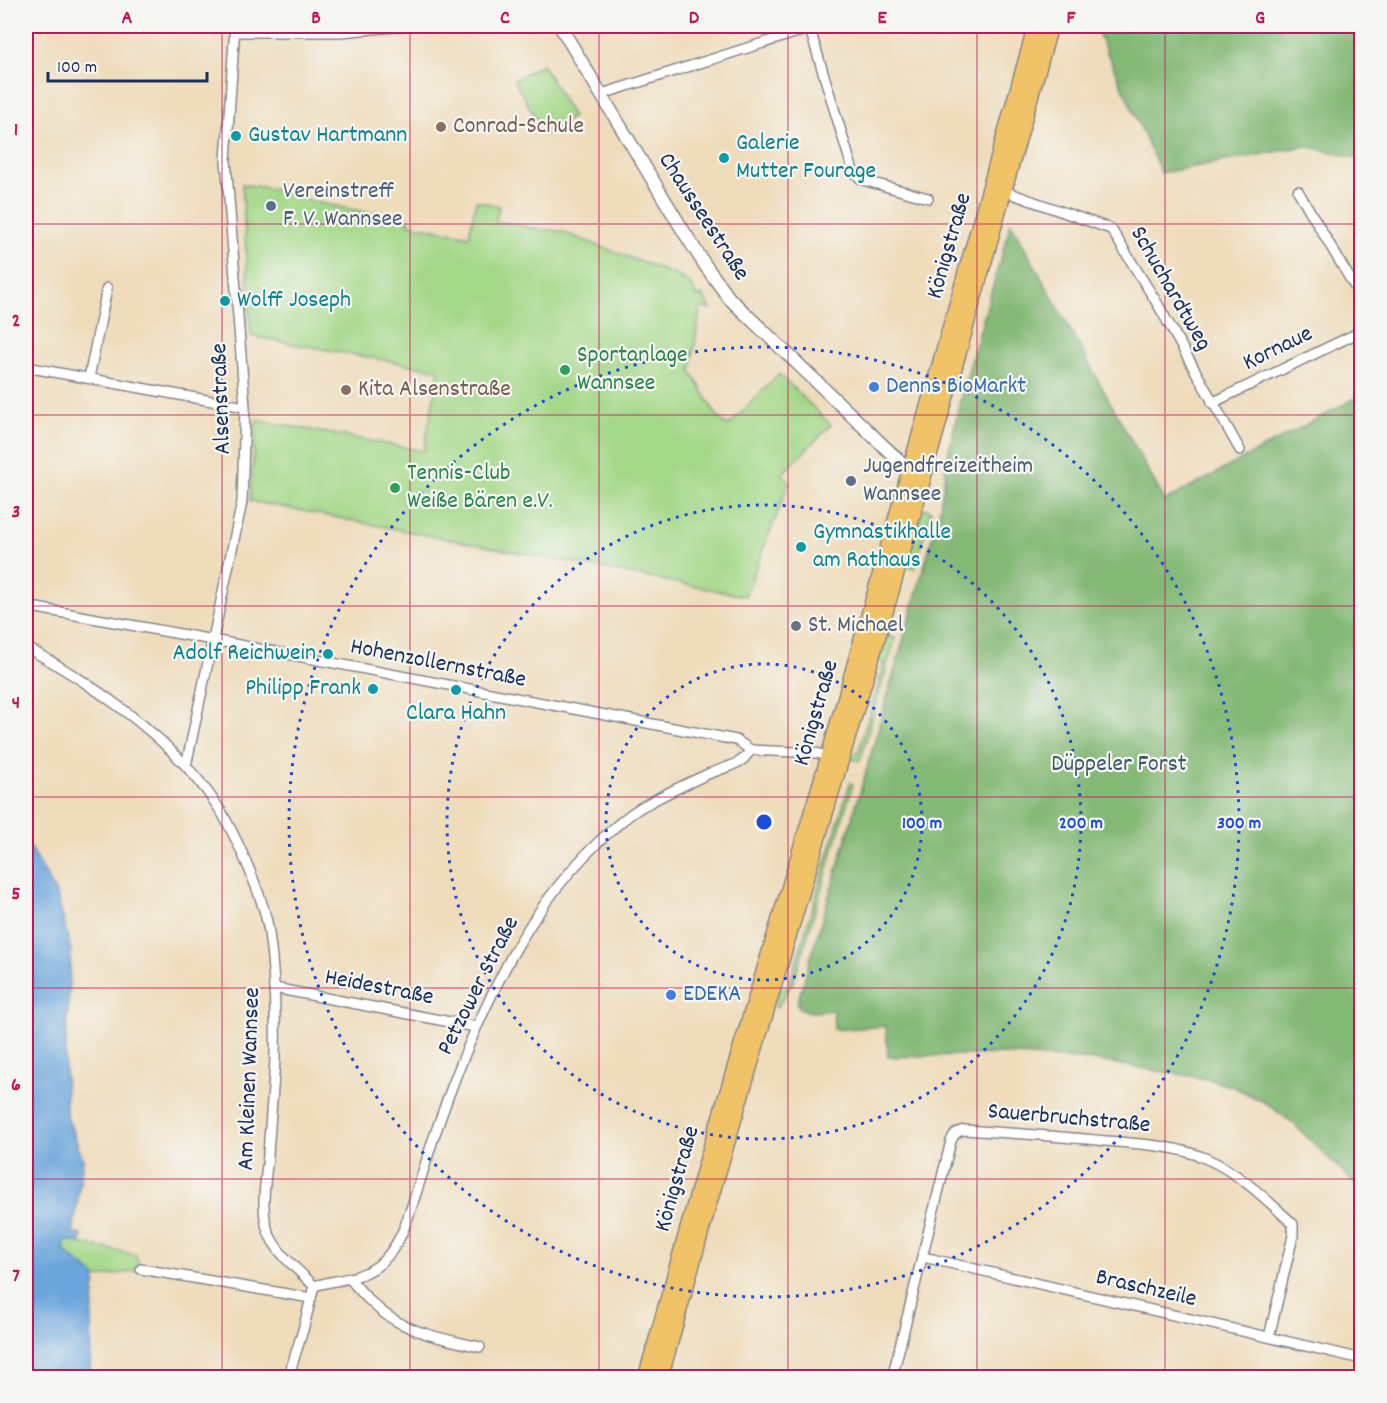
<svg xmlns="http://www.w3.org/2000/svg" width="1387" height="1403" font-family="Dekko,sans-serif">
	<style>
		.green { fill: #a4d888; stroke: #608473; stroke-width: 1.5 }
		.forest { fill: #83b874; stroke: #4f7469; stroke-width: 1.5 }
		.water { fill: #6ba5db; stroke: #436a9c; stroke-width: 1.5 }
		.lines { fill: none; stroke-linecap: round; stroke-linejoin: round }
		.minor-casing { stroke: #85868c; stroke-width: 12 }
		.tertiary-casing { stroke: #85868c; stroke-width: 15 }
		.primary-casing { stroke: #85868c; stroke-width: 18 }
		.minor { stroke: #fff; stroke-width: 9 }
		.tertiary { stroke: #fff; stroke-width: 12 }
		.primary { stroke: #f1c369; stroke-width: 15 }
		.grid { fill: none; stroke: #c2185b; stroke-width: 1.5; stroke-opacity: 0.55 }
		.ring { fill: none; stroke: #1d4ed8; stroke-width: 3; stroke-dasharray: 3 6 }
		.education-dot { fill: #8d6e63; stroke: #f6f6f2; stroke-width: 2 }
		.culture-dot { fill: #0f9aa8; stroke: #f6f6f2; stroke-width: 2 }
		.service-dot { fill: #5c6f8a; stroke: #f6f6f2; stroke-width: 2 }
		.leisure-dot { fill: #2e9e5b; stroke: #f6f6f2; stroke-width: 2 }
		.shop-dot { fill: #3f7fe0; stroke: #f6f6f2; stroke-width: 2 }
		.worship-dot { fill: #6b7280; stroke: #f6f6f2; stroke-width: 2 }
		.labels { text-anchor: middle; dominant-baseline: central; stroke-width: 4.5; stroke-linejoin: round; paint-order: stroke }
		.education-label { font-size: 24px; fill: #785e54; stroke: #f6f6f2; text-anchor: start }
		.culture-label { font-size: 24px; fill: #0d838f; stroke: #f6f6f2; text-anchor: start }
		.service-label { font-size: 24px; fill: #4e5e75; stroke: #f6f6f2; text-anchor: start }
		.street-label { font-size: 24px; fill: #1b2f5e; stroke: #f6f6f2 }
		.leisure-label { font-size: 24px; fill: #27864d; stroke: #f6f6f2; text-anchor: start }
		.shop-label { font-size: 24px; fill: #366cbe; stroke: #f6f6f2; text-anchor: start }
		.worship-label { font-size: 24px; fill: #5b616d; stroke: #f6f6f2; text-anchor: start }
		.park-label { font-size: 24px; fill: #3d5968; stroke: #f6f6f2 }
		.centre { fill: #1d4ed8; stroke: #f6f6f2; stroke-width: 3 }
		.ring-label { font-size: 18px; text-anchor: middle; font-weight: bold; fill: #1d4ed8; stroke: #f6f6f2; stroke-width: 4.5; stroke-linejoin: round; paint-order: stroke }
		.neatline { fill: none; stroke: #c2185b; stroke-width: 2 }
		.grid-label { font-size: 20px; text-anchor: middle; font-weight: bold; fill: #c2185b }
	</style>
	<rect width="100%" height="100%" fill="#f6f6f2"/>
	<filter id="ink" filterUnits="userSpaceOnUse"><feTurbulence type="fractalNoise" baseFrequency=".0167" numOctaves="2"/><feDisplacementMap in="SourceGraphic" scale="12" xChannelSelector="R" yChannelSelector="G"/><feConvolveMatrix kernelMatrix="1 2 1 2 8 2 1 2 1" color-interpolation-filters="sRGB"/></filter>
	<filter id="wash" filterUnits="userSpaceOnUse"><feTurbulence type="fractalNoise" baseFrequency=".008" numOctaves="4" result="noise"/><feDisplacementMap in="SourceGraphic" scale="24" xChannelSelector="R" yChannelSelector="G"/><feGaussianBlur stdDeviation="1.35" result="paint"/><feColorMatrix in="noise" values="0 0 0 0 0 0 0 0 0 0 0 0 0 0 0 0 0 1.4 0 .05"/><feComposite in="paint" operator="in"/></filter>
	<g filter="url(#wash)">
		<rect width="100%" height="100%" fill="#efdcbb"/>
		<g class="green">
			<polygon points="542,64 573,117 545,134 514,80"/>
			<polygon points="242,184 299,193 310,201 410,221 409,224 469,236 476,201 499,206 496,221 538,229 560,231 673,274 688,282 698,297 702,295 711,309 700,308 691,371 717,416 728,426 779,374 831,425 782,474 790,481 745,596 250,501 256,420 424,451 439,370 251,336"/>
			<polygon points="923,508 931,511 915,568 907,566 907,560"/>
			<polygon points="888,636 895,638 860,761 849,758 850,755 858,753 884,664 875,661"/>
			<polygon points="850,783 853,784 796,974 793,982 777,1008 775,1006 779,989 788,988"/>
			<path d="M65 1240 136 1255 140 1270 96 1278C87 1266 75 1263 64 1251Z"/>
		</g>
		<g class="forest">
			<polygon points="1095,26 1361,26 1361,159 1306,146 1161,173"/>
			<path d="M1011 223 1165 501 1361 395V1190L1295 1125 1266 1103 1234 1087 1207 1079 1093 1060 1001 1054 888 1057 886 1026 834 1030 833 1010C820 1011 804 1016 797 1004L865 775 939 514 947 460 961 397Z"/>
		</g>
		<path class="water" d="M26 845 31 848 57 895 71 950 65 1061 66 1114 83 1159 73 1234 82 1235 80 1243 65 1240 64 1250C74 1262 87 1266 96 1278 91 1311 91 1344 90 1377H26Z"/>
	</g>
	<g filter="url(#ink)">
		<g class="lines">
			<g class="minor-casing">
				<g id="minor">
					<polyline points="809,26 853,171 861,179 866,181 928,198"/>
					<polyline points="235,32 341,32 404,26"/>
					<polyline points="602,94 817,26"/>
					<polyline points="1001,190 1111,229 1157,303 1240,450"/>
					<polyline points="1298,191 1362,299"/>
					<polyline points="26,367 245,407"/>
					<polyline points="89,378 107,288"/>
					<polyline points="1212,403 1362,331"/>
					<polyline points="26,606 213,640 736,740 751,750 816,753 832,757"/>
					<path d="M26 647C94 685 172 737 216 804 229 822 238 844 247 864 256 886 266 910 269 933 275 975 276 1018 275 1060 273 1092 270 1123 268 1155 266 1179 259 1213 270 1236 280 1257 299 1270 314 1286L303 1330 288 1378"/>
					<polyline points="186,766 242,502 245,407 226,160 235,26"/>
					<polyline points="274,988 476,1027"/>
					<polyline points="922,1257 932,1259 1362,1359"/>
					<polyline points="141,1269 311,1298"/>
					<path d="M350 1279C362 1293 375 1308 391 1318 418 1335 450 1340 480 1347"/>
					<path d="M314 1286C337 1279 363 1280 382 1262 404 1241 410 1210 420 1181 428 1154 437 1127 447 1100 465 1051 486 1004 510 959 537 910 572 864 614 828 624 819 635 810 647 804 667 793 688 783 708 774 718 770 734 766 742 760 745 758 748 753 751 750"/>
					<path d="M892 1378 951 1141C954 1134 956 1132 964 1130 1011 1133 1059 1136 1106 1141 1139 1144 1174 1145 1205 1158 1240 1173 1266 1199 1293 1224V1236L1269 1337"/>
				</g>
			</g>
			<g class="tertiary-casing">
				<polyline id="tertiary" points="560,26 684,232 705,265 729,298 894,456 910,470 917,473"/>
			</g>
			<g class="primary-casing">
				<g id="primary">
					<polyline points="646,1378 708,1158 829,756 1036,26"/>
					<polyline points="660,1378 712,1192 890,595 1050,26"/>
				</g>
			</g>
			<use href="#minor" class="minor"/>
			<use href="#tertiary" class="tertiary"/>
			<use href="#primary" class="primary"/>
		</g>
	</g>
	<path class="grid" d="M222 26V1378M410 26V1378M599 26V1378M788 26V1378M977 26V1378M1165 26V1378M26 224H1362M26 415H1362M26 606H1362M26 797H1362M26 988H1362M26 1179H1362"/>
	<g class="ring">
		<circle cx="764" cy="822" r="158"/>
		<circle cx="764" cy="822" r="317"/>
		<circle cx="764" cy="822" r="475"/>
	</g>
	<g class="education-dot">
		<circle cx="441" cy="127" r="6"/>
		<circle cx="346" cy="390" r="6"/>
	</g>
	<g class="culture-dot">
		<circle cx="236" cy="136" r="6"/>
		<circle cx="724" cy="158" r="6"/>
		<circle cx="225" cy="301" r="6"/>
		<circle cx="801" cy="547" r="6"/>
		<circle cx="328" cy="654" r="6"/>
		<circle cx="373" cy="689" r="6"/>
		<circle cx="456" cy="690" r="6"/>
	</g>
	<g class="service-dot">
		<circle cx="271" cy="206" r="6"/>
		<circle cx="851" cy="481" r="6"/>
	</g>
	<g class="leisure-dot">
		<circle cx="565" cy="370" r="6"/>
		<circle cx="395" cy="488" r="6"/>
	</g>
	<g class="shop-dot">
		<circle cx="874" cy="387" r="6"/>
		<circle cx="671" cy="995" r="6"/>
	</g>
	<circle class="worship-dot" cx="796" cy="626" r="6"/>
	<g class="labels">
		<g class="education-label">
			<text x="453" y="127">Conrad-Schule</text>
			<text x="358" y="390">Kita Alsenstraße</text>
		</g>
		<g class="culture-label">
			<text x="248" y="136">Gustav Hartmann</text>
			<text x="736" y="144">Galerie<tspan x="736" dy="28">Mutter Fourage</tspan></text>
			<text x="237" y="301">Wolff Joseph</text>
			<text x="813" y="533">Gymnastikhalle<tspan x="813" dy="28">am Rathaus</tspan></text>
			<text x="316" y="654" text-anchor="end">Adolf Reichwein</text>
			<text x="361" y="689" text-anchor="end">Philipp Frank</text>
			<text x="456" y="714" text-anchor="middle">Clara Hahn</text>
		</g>
		<g class="service-label">
			<text x="283" y="192">Vereinstreff<tspan x="283" dy="28">F. V. Wannsee</tspan></text>
			<text x="863" y="467">Jugendfreizeitheim<tspan x="863" dy="28">Wannsee</tspan></text>
		</g>
		<g class="street-label">
			<text transform="translate(703 217) rotate(57)">Chausseestraße</text>
			<text transform="translate(950 246) rotate(-74)">Königstraße</text>
			<text transform="translate(1170 289) rotate(60)">Schuchardtweg</text>
			<text transform="translate(1278 349) rotate(-26)">Kornaue</text>
			<text transform="translate(222 399) rotate(-92)">Alsenstraße</text>
			<text transform="translate(438 664) rotate(11)">Hohenzollernstraße</text>
			<text transform="translate(817 713) rotate(-74)">Königstraße</text>
			<text transform="translate(479 986) rotate(-63)">Petzower Straße</text>
			<text transform="translate(379 988) rotate(11)">Heidestraße</text>
			<text transform="translate(250 1079) rotate(-88)">Am Kleinen Wannsee</text>
			<text transform="translate(1069 1119) rotate(5)">Sauerbruchstraße</text>
			<text transform="translate(678 1179) rotate(-74)">Königstraße</text>
			<text transform="translate(1146 1289) rotate(13)">Braschzeile</text>
		</g>
		<g class="leisure-label">
			<text x="577" y="356">Sportanlage<tspan x="577" dy="28">Wannsee</tspan></text>
			<text x="407" y="474">Tennis-Club<tspan x="407" dy="28">Weiße Bären e.V.</tspan></text>
		</g>
		<g class="shop-label">
			<text x="886" y="387">Denns BioMarkt</text>
			<text x="683" y="995">EDEKA</text>
		</g>
		<g class="worship-label">
			<text x="808" y="626">St. Michael</text>
		</g>
		<g class="park-label">
			<text x="1119" y="765">Düppeler Forst</text>
		</g>
	</g>
	<circle cx="764" cy="822" r="9" class="centre"/>
	<g class="ring-label">
		<text x="922" y="828">100 m</text>
		<text x="1081" y="828">200 m</text>
		<text x="1239" y="828">300 m</text>
	</g>
	<rect width="1387" height="1403" fill="none" stroke="#f6f6f2" stroke-width="66"/>
	<path d="M48 72v9h159v-9" fill="none" stroke="#1b2f5e" stroke-width="3"/>
	<text x="57" y="72" font-size="18" fill="#1b2f5e" stroke="#f6f6f2" stroke-width="4.5" paint-order="stroke">100 m</text>
	<rect x="33" y="33" width="1321" height="1337" class="neatline"/>
	<g class="grid-label">
		<text x="127" y="23">A</text>
		<text x="316" y="23">B</text>
		<text x="505" y="23">C</text>
		<text x="694" y="23">D</text>
		<text x="882" y="23">E</text>
		<text x="1071" y="23">F</text>
		<text x="1260" y="23">G</text>
		<text x="16" y="135">1</text>
		<text x="16" y="326">2</text>
		<text x="16" y="517">3</text>
		<text x="16" y="708">4</text>
		<text x="16" y="899">5</text>
		<text x="16" y="1090">6</text>
		<text x="16" y="1281">7</text>
	</g>
</svg>
